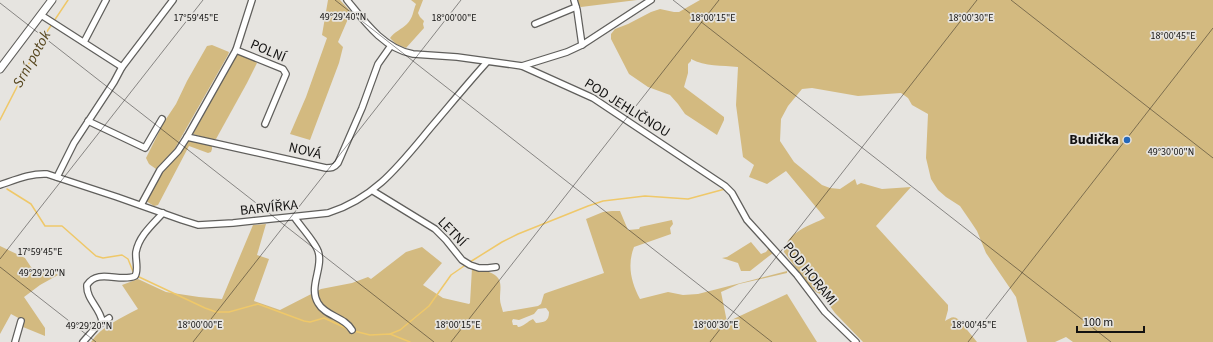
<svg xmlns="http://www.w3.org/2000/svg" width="1213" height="342" font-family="'Source Sans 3',sans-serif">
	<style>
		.green { fill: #d3ba80; fill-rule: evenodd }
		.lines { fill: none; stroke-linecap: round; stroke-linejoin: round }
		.stream { stroke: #efc869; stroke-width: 1.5 }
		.street-casing { stroke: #605f5c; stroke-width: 8 }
		.secondary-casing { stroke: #605f5c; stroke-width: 9 }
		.street { stroke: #fff; stroke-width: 5.5 }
		.secondary { stroke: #fff; stroke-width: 7 }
		.ticks { fill: none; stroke: #131211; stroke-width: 1; stroke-opacity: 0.45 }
		.poi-dot { fill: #2568b9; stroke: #e6e4e0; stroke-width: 1.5 }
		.labels { text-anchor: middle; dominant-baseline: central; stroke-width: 3.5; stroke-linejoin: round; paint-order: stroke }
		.street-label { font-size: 14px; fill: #131211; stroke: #e6e4e0 }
		.poi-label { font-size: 14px; font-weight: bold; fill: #131211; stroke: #e6e4e0; text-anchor: end }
		.water-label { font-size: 15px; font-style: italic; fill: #56461e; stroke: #e6e4e0 }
		.ticks-label { font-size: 10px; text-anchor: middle; fill: #131211; stroke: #e6e4e0; stroke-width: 3.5; stroke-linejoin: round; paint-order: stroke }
	</style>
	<rect width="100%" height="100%" fill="#e6e4e0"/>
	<g class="green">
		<polygon points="328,0 340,0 351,12 338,42 343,47 339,63 310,140 290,134 306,97 327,38 322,35"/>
		<path d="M411 0H423L418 13 420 17 424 21 423 24 424 28 406 48 396 44 390 38C394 32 402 29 407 24 413 18 413 11 416 4Z"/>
		<polygon points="574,0 637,0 581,7 577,5"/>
		<path d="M700 0H1213V342H1073L1066 337 1055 342H1027L1016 297 986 253 977 231 971 222 960 206 946 197 938 190 931 179 926 158 928 114 912 105 908 98 901 93 858 96 812 88 802 89 788 106 781 119 780 141 794 162 822 185 830 188 840 189 855 179 857 185 861 183 882 189 911 187 876 226 948 305V310L945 321C951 318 953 315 959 320L977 342H863L835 313 822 295 816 292 808 284 784 252C786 232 811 225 825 218L786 171 767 184 749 177 754 165 743 157 736 105 738 67C722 65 705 67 691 59V61L688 64V73L684 87 724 117V120L717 135 685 114 678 104 670 95 648 87 629 74 611 39V34L615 29 628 24 651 12 660 9 674 12H679Z"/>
		<polygon points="212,45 229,52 228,55 174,150 156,169 149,164 146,158 164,122 176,104 187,81 207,46"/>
		<polygon points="237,54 254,60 257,63 247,83 216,139 210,139 193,134"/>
		<polygon points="188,140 212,145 212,149 211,152 208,153 189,146 158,205 154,206 146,201 159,177 167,166 180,152"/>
		<path d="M612 211H620L628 230 639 229 640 227 672 220 673 224 670 228 671 234 634 247C627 265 631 282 640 299L668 292 683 295 698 294 787 271V273L739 284 721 292 727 322 787 294 817 342H91C102 326 121 318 138 309L122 285 138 279 166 292 199 297 222 299 253 225 266 224 257 255 269 259 254 301 280 310 321 289 352 283 368 277 371 279 406 252 422 247 442 263 423 285 443 298 469 304 470 303 472 268 489 270V272C504 278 500 286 500 299 500 303 502 308 503 312L538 306 541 304 544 294 546 293 604 273 586 219 603 212ZM546 308 549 312C549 322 544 322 536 323L533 319C528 321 523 327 518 327L517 325H513L512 321 513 319 519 320 534 314 538 309Z"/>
		<polygon points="751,242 761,254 766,252 769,248 773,253 750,271 741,271 738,263 722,258 727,257"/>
		<polygon points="0,246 25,258 35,273 49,269 58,275 40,285 24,297 45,328 45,336 23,327 24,321 11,314 0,334"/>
	</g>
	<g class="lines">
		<g class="stream">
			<polyline points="0,120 40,42 68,0"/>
			<polyline points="7,189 31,204 45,226 62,226 96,256 103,258 122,255 128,259 134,274"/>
			<polyline points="470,262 502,242 518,234 588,206 603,201 645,196 688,199 725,189"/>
			<polyline points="137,276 205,308 216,312 229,312 258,304 304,321 310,322 324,318 348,329"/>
			<polyline points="354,331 370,335 390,334 410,342"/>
			<polyline points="390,334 400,330 429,306 451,275 464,266"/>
		</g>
		<g class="street-casing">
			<g id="street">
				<polyline points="252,0 236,50 283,69 286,74 265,124"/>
				<path d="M347 0C364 21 384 49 413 54L457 57 522 66 593 98 725 186 732 193 747 220 797 275 825 312 856 342"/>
				<polyline points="574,0 577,10 582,45"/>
				<polyline points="41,15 122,67"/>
				<polyline points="535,24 576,7"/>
				<polyline points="84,42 106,0"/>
				<polyline points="522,66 567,52 582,45 651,0"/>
				<polyline points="88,121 145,148 162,119"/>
				<path d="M187 137 326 168C331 168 334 168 338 163L362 108 378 64 390 47"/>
				<polyline points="57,177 74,143 114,82 122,67 173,0"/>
				<path d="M0 185C15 180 31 173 47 174L117 197 182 220 198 225 233 223 328 213C376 198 401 163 432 126 450 105 468 83 487 62"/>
				<polyline points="373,191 435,229 446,240 462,260 470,265 479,268 488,268 496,267"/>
				<polyline points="141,205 160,170 178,151 187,137 236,50"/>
				<path d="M295 218C301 227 315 242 318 251 324 267 308 287 318 303 325 316 345 317 352 330"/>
				<path d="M102 321C100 308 86 299 87 285 98 268 120 283 135 276 139 270 135 259 136 252 139 236 152 225 163 213"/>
				<polyline points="15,342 21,321"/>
				<polyline points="83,342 97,326 109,318"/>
			</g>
		</g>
		<g class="secondary-casing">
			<polyline id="secondary" points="0,69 52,0"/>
		</g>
		<use href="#street" class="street"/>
		<use href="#secondary" class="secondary"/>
	</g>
	<path class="ticks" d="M335 0 772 342M673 0 1111 342M1011 0 1213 158M0 3 434 342M0 259 203 0M0 267 96 342M193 342 461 0M451 342 719 0M710 342 977 0M968 342 1213 28"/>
	<circle class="poi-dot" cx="1127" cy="140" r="4"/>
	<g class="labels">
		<g class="street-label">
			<text transform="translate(268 51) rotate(23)">POLNÍ</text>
			<text transform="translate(627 108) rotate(32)">POD JEHLIČNOU</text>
			<text transform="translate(305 151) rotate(13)">NOVÁ</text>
			<text transform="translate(269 208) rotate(-6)">BARVÍŘKA</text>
			<text transform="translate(452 232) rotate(46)">LETNÍ</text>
			<text transform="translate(810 274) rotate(51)">POD HORAMI</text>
		</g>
		<g class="poi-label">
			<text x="1119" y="140">Budička</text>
		</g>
		<g class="water-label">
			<text transform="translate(32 59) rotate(-61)">Srní potok</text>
		</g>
	</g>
	<g class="ticks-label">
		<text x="343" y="20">49°29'40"N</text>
		<text x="454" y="21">18°00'00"E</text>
		<text x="713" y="21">18°00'15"E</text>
		<text x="971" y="21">18°00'30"E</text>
		<text x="196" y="21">17°59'45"E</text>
		<text x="1173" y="39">18°00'45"E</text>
		<text x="1171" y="155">49°30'00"N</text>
		<text x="40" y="255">17°59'45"E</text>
		<text x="42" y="276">49°29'20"N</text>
		<text x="200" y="328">18°00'00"E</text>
		<text x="458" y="328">18°00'15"E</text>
		<text x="716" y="328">18°00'30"E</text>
		<text x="974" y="328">18°00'45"E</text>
		<text x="89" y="329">49°29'20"N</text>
	</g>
	<path d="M1077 326v6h67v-6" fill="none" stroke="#131211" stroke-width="2"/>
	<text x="1083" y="326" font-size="12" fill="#131211" stroke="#e6e4e0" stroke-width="3" paint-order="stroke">100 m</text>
</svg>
